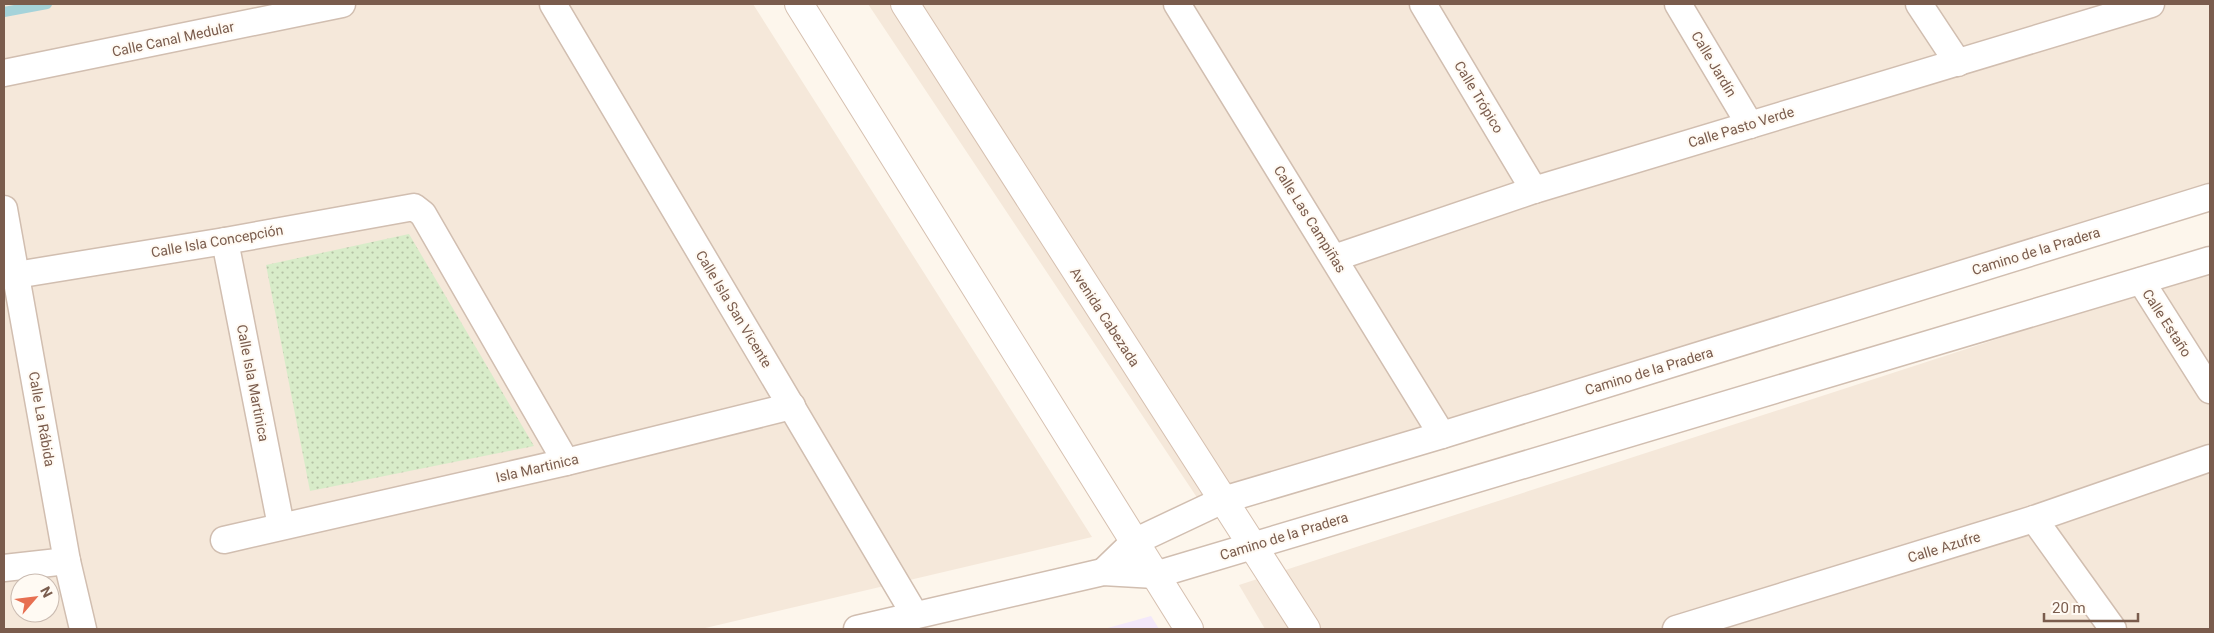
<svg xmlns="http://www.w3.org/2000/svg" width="2214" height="633" font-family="Roboto,sans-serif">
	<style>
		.residential { fill: #f5e8da; fill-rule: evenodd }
		.education { fill: #f3e8fa }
		.green { fill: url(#green-dots) }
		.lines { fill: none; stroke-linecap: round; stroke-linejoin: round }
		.stream { stroke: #a5d3da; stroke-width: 10 }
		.minor-casing { stroke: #d1beb0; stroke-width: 29 }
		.secondary-casing { stroke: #d6c0b0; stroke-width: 30 }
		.minor { stroke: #fff; stroke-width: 26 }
		.secondary { stroke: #fff; stroke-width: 28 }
		.labels { text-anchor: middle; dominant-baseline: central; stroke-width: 4; stroke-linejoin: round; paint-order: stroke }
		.street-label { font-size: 14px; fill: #7a5c4d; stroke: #fffaf3 }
	</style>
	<defs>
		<pattern id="green-dots" width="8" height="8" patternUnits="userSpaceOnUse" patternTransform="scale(1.25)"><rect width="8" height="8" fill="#d8ecc9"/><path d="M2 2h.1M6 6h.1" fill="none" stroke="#b4c2a5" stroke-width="1.8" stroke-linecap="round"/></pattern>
	</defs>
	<rect width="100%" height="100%" fill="#fdf6ec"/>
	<g class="residential">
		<path d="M4 4H753L1092 537 701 629H4ZM20 583H50V613H20Z"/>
		<polygon points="868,4 2210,4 2210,186 1210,517"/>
		<polygon points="2210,270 2210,629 1265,629 1239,585"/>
	</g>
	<polygon class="education" points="1151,616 1159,629 1104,629"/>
	<polygon class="green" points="409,234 534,446 310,491 266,265"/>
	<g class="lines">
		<polyline class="stream" points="4,12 47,4"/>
		<g class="minor-casing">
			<g id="minor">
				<polyline points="553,4 915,615"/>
				<polyline points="1177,4 1442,435"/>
				<polyline points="1423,4 1534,190"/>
				<polyline points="1678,4 1750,125"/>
				<polyline points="1919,4 1958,63"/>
				<polyline points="4,73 342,4"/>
				<polyline points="4,209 67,561 83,629"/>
				<polyline points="225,241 281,526"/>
				<polyline points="1334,258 1534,190 2151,4"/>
				<polyline points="16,275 225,241 414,207 423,214 566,462"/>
				<polyline points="2141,281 2210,390"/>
				<polyline points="2034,519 2113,629"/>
				<polyline points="224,540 566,462 792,406"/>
				<polyline points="4,568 67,561"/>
				<polyline points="1103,572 1134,542 1223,500 1442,435 2210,197"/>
				<polyline points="857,629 1103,572 1155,575 2210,260"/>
				<polyline points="1676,629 2034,519 2210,458"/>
			</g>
		</g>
		<g class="secondary-casing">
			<g id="secondary">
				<polyline points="799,4 1189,629"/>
				<polyline points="905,4 1306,629"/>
			</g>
		</g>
		<use href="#minor" class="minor"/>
		<use href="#secondary" class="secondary"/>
	</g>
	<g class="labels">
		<g class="street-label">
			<text transform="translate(173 39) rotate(-12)">Calle Canal Medular</text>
			<text transform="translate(1714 64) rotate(59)">Calle Jardín</text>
			<text transform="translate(1479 97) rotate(59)">Calle Trópico</text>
			<text transform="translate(1741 127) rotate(-17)">Calle Pasto Verde</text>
			<text transform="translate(1310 219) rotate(58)">Calle Las Campiñas</text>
			<text transform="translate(217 241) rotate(-10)">Calle Isla Concepción</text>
			<text transform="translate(2036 251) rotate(-17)">Camino de la Pradera</text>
			<text transform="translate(734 309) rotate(59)">Calle Isla San Vicente</text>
			<text transform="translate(1105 317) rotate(57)">Avenida Cabezada</text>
			<text transform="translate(2167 323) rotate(57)">Calle Estaño</text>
			<text transform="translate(1649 371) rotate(-17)">Camino de la Pradera</text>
			<text transform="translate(253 383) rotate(79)">Calle Isla Martinica</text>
			<text transform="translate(42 419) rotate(80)">Calle La Rábida</text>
			<text transform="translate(537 468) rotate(-13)">Isla Martinica</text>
			<text transform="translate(1284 536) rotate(-17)">Camino de la Pradera</text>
			<text transform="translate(1944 547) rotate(-17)">Calle Azufre</text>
		</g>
	</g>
	<rect width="2214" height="633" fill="none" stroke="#7a5c4d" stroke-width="10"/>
	<g transform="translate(35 598) rotate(62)"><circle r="24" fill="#fffaf3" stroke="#cabbb1"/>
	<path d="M0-4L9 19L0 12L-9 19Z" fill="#e76f51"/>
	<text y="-8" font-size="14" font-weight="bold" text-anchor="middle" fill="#7a5c4d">N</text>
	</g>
	<path d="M2044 613v8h94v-8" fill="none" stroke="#7a5c4d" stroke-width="2.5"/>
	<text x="2052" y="613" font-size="15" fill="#7a5c4d" stroke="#fffaf3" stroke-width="4" paint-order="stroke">20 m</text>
</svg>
